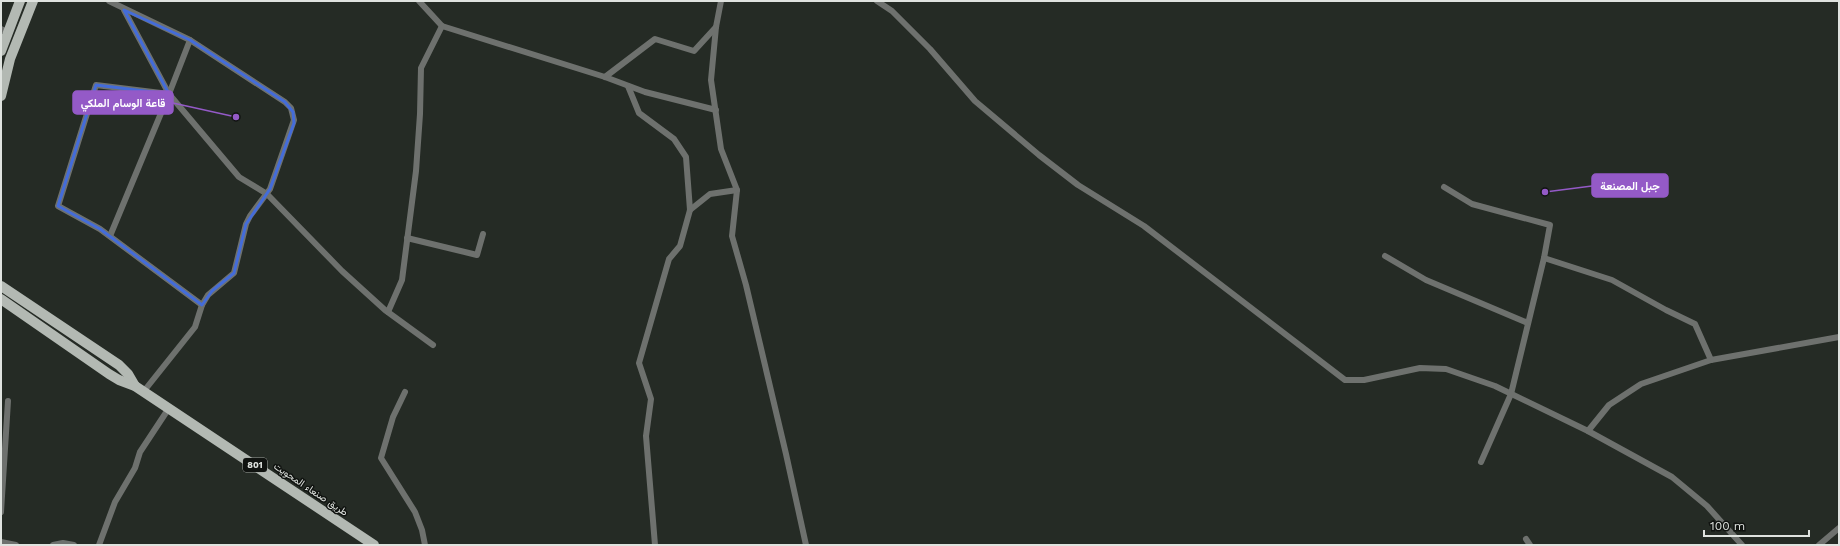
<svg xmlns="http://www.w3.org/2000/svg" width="1840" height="546" font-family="'Work Sans',Vazirmatn,sans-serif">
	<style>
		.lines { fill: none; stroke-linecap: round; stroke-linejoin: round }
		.minor { stroke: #6e716e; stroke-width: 6 }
		.primary { stroke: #b3b9b3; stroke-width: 10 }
		.marked { fill: none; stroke: #446cd9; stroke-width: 3; stroke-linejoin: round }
		.labels { text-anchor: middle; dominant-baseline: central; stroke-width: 3; stroke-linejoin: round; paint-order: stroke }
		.shield { fill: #101310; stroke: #a1a5a1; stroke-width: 1 }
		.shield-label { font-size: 9px; font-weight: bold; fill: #dfe3df }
		.street-label { font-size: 10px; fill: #dfe3df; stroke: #101310 }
		.leader { fill: none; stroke: #945ac7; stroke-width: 1.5 }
		.callout-dot { fill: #945ac7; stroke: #101310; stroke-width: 1.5 }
		.callout { fill: #945ac7; stroke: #945ac7; stroke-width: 1.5 }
		.callout-label { font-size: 11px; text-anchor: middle; font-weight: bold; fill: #fff }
	</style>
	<rect width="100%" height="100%" fill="#252b25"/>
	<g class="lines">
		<g class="minor">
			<polyline points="109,1 190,40 285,102 291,108 294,120 270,189 250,216 246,224 234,273 208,295 202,305 195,327 144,391"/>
			<polyline points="419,1 442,26 605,77 645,92 716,110"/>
			<polyline points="721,1 716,27 711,80 721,149 737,190 732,236 746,285 786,454 806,545"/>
			<polyline points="877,1 892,11 930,49 975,101 1039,155 1078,185 1144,226 1345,380 1364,380 1420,368 1446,369 1495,386 1588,431 1672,477 1707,506 1742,545"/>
			<polyline points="124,10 169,94"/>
			<polyline points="1,29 8,32"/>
			<polyline points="190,40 169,94 239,177 267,194 342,271 385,310 433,345"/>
			<polyline points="605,77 655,39 694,51 716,27"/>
			<polyline points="628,86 639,113 674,139 686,157 690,210 680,246 669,259 639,363 651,399 646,436 655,545"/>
			<polyline points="169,94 96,85 58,206 100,229 202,305"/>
			<polyline points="1444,187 1472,204 1550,225 1544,258 1511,394 1481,462"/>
			<polyline points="690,210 710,194 737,190"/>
			<polyline points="110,236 169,94"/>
			<polyline points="407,238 477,255 483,234"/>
			<polyline points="1385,256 1426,280 1528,323"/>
			<polyline points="1544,258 1612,280 1666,310 1695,324 1711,360"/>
			<polyline points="388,312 402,280 416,171 420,114 421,68 442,26"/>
			<polyline points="405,392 393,417 381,458 415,512 422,530 425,545"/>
			<polyline points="1588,431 1609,405 1641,384 1711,360 1839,337"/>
			<polyline points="1,512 8,401"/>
			<polyline points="1526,539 1530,545"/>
			<polyline points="1,542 16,545"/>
			<polyline points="53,545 63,543 74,545"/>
			<polyline points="99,545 115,502 135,468 140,452 169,408"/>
			<polyline points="1819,545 1839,528"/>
		</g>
		<g class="primary">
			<polyline points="1,51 20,1"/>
			<polyline points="1,96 10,59 33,1"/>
			<polyline points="1,286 119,365 128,374 135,386"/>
			<polyline points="1,299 109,374 119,380 135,386 374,545"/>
		</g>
	</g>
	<path class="marked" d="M124 10 190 40 285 102 293 112 294 123 270 189 246 224 234 273 212 291 202 305 100 229 58 206 96 85 169 94Z"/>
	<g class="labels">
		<rect class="shield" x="243" y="458" width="24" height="14" rx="3"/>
		<g class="shield-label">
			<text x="255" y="465">801</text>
		</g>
		<g class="street-label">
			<text transform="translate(311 489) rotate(34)">طريق صنعاء المحويت</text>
		</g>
	</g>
	<path class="leader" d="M236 117L173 103M1545 192L1592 186"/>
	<g class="callout-dot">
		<circle cx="236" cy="117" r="4"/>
		<circle cx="1545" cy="192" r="4"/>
	</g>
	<g class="callout">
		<rect x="73" y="91" width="100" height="23" rx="4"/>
		<rect x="1592" y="174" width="76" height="23" rx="4"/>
	</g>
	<g class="callout-label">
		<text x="123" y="107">قاعة الوسام الملكي</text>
		<text x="1630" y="190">جبل المصنعة</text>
	</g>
	<rect width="1840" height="546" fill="none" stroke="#dfe3df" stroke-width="4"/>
	<path d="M1704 530v6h105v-6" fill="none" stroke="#dfe3df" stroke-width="2"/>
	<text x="1710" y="530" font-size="12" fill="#dfe3df" stroke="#101310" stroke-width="3" paint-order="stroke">100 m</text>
</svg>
